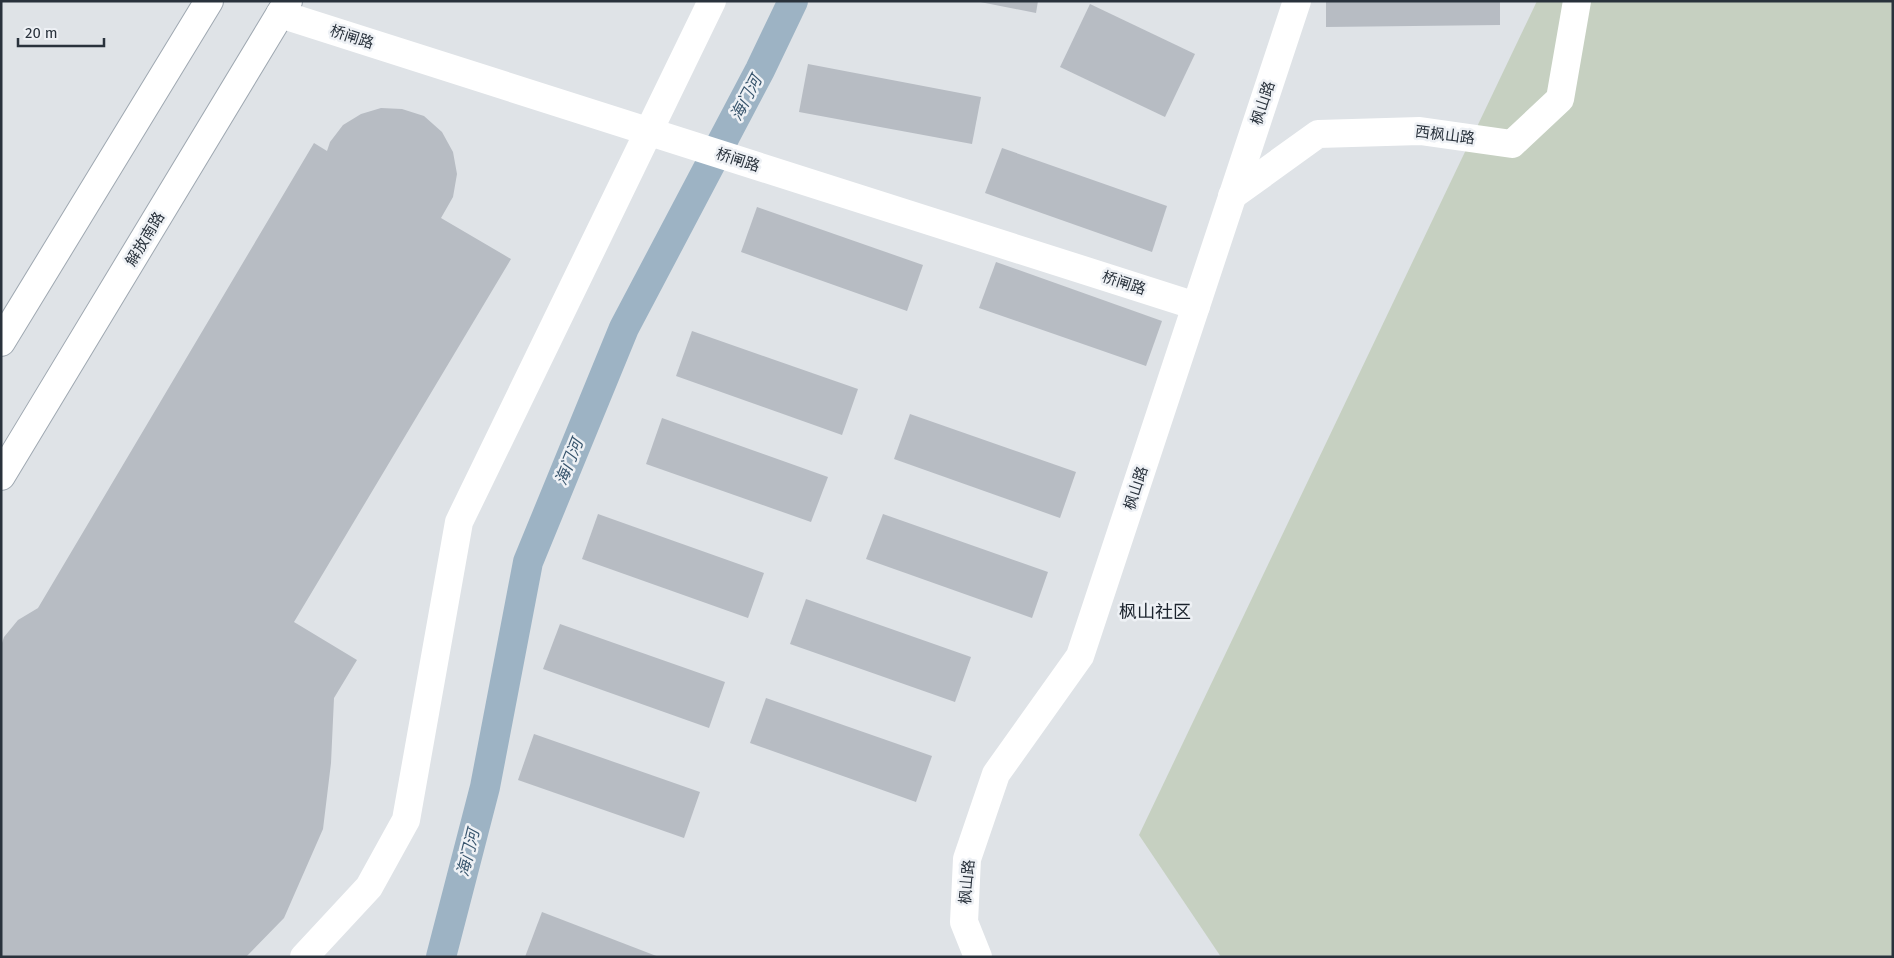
<svg xmlns="http://www.w3.org/2000/svg" width="1894" height="958" font-family="'Fira Sans','Noto Sans SC',sans-serif">
	<style>
		.green { fill: #c6d0c1 }
		.lines { fill: none; stroke-linecap: round; stroke-linejoin: round }
		.canal { stroke: #9db3c4; stroke-width: 30 }
		.building { fill: #b7bcc3 }
		.primary-casing { stroke: #9fa8b1; stroke-width: 30 }
		.secondary { stroke: #fff; stroke-width: 28 }
		.primary { stroke: #fff; stroke-width: 28 }
		.labels { text-anchor: middle; dominant-baseline: central; stroke-width: 5; stroke-linejoin: round; paint-order: stroke }
		.street-label { font-size: 15px; fill: #29323c; stroke: #eef1f5 }
		.water-label { font-size: 16px; font-style: italic; fill: #37546c; stroke: #eef1f5 }
		.quarter-label { font-size: 18px; fill: #1b232d; stroke: #eef1f5 }
	</style>
	<rect width="100%" height="100%" fill="#dfe3e7"/>
	<polygon class="green" points="1537,1 1893,1 1893,957 1221,957 1139,835"/>
	<g class="lines">
		<polyline class="canal" points="441,957 485,787 528,562 624,328 760,70 793,1"/>
	</g>
	<g class="building">
		<polygon points="975,1 1038,1 1036,13"/>
		<polygon points="1326,1 1500,1 1500,25 1326,27"/>
		<polygon points="1090,4 1195,54 1165,117 1060,67"/>
		<polygon points="808,64 981,97 972,144 799,112"/>
		<polygon points="381,108 402,109 424,116 442,132 453,152 457,174 453,197 441,218 511,259 294,622 357,660 334,698 331,763 323,829 284,918 246,957 1,957 1,646 4,637 18,620 38,608 314,143 327,151 330,142 343,125 361,114"/>
		<polygon points="1002,148 1167,206 1152,252 985,193"/>
		<polygon points="757,207 923,265 907,311 741,252"/>
		<polygon points="996,262 1162,321 1146,366 979,308"/>
		<polygon points="692,331 858,389 842,435 676,376"/>
		<polygon points="910,414 1076,472 1060,518 894,459"/>
		<polygon points="662,418 828,477 811,522 646,464"/>
		<polygon points="598,514 764,573 748,618 582,559"/>
		<polygon points="883,514 1048,572 1032,618 866,559"/>
		<polygon points="806,599 971,657 955,702 790,644"/>
		<polygon points="560,624 725,682 709,728 543,669"/>
		<polygon points="766,698 932,756 916,802 750,743"/>
		<polygon points="534,734 700,792 684,838 518,780"/>
		<polygon points="542,912 659,957 525,957"/>
	</g>
	<g class="lines">
		<g class="primary-casing">
			<g id="primary">
				<polyline points="1,342 209,1"/>
				<polyline points="1,476 288,1"/>
			</g>
		</g>
		<g class="secondary">
			<polyline points="280,14 1196,306"/>
			<polyline points="1232,196 1318,134 1420,131 1512,144 1560,99 1577,1"/>
			<polyline points="304,957 369,887 406,820 459,522 712,1"/>
			<polyline points="978,957 964,922 967,859 996,774 1080,656 1297,1"/>
		</g>
		<use href="#primary" class="primary"/>
	</g>
	<g class="labels">
		<g class="street-label">
			<text transform="translate(352 37) rotate(18)">桥闸路</text>
			<text transform="translate(1263 103) rotate(-72)">枫山路</text>
			<text transform="translate(1445 135) rotate(7)">西枫山路</text>
			<text transform="translate(738 160) rotate(18)">桥闸路</text>
			<text transform="translate(145 239) rotate(-59)">解放南路</text>
			<text transform="translate(1124 283) rotate(18)">桥闸路</text>
			<text transform="translate(1136 488) rotate(-72)">枫山路</text>
			<text transform="translate(967 882) rotate(-85)">枫山路</text>
		</g>
		<g class="water-label">
			<text transform="translate(746 98) rotate(-62)">海门河</text>
			<text transform="translate(569 462) rotate(-68)">海门河</text>
			<text transform="translate(468 853) rotate(-76)">海门河</text>
		</g>
		<g class="quarter-label">
			<text x="1155" y="612">枫山社区</text>
		</g>
	</g>
	<rect width="1894" height="958" fill="none" stroke="#29323c" stroke-width="5"/>
	<path d="M18 38v8h86v-8" fill="none" stroke="#29323c" stroke-width="2.5"/>
	<text x="25" y="38" font-size="15" fill="#29323c" stroke="#eef1f5" stroke-width="4" paint-order="stroke">20 m</text>
</svg>
